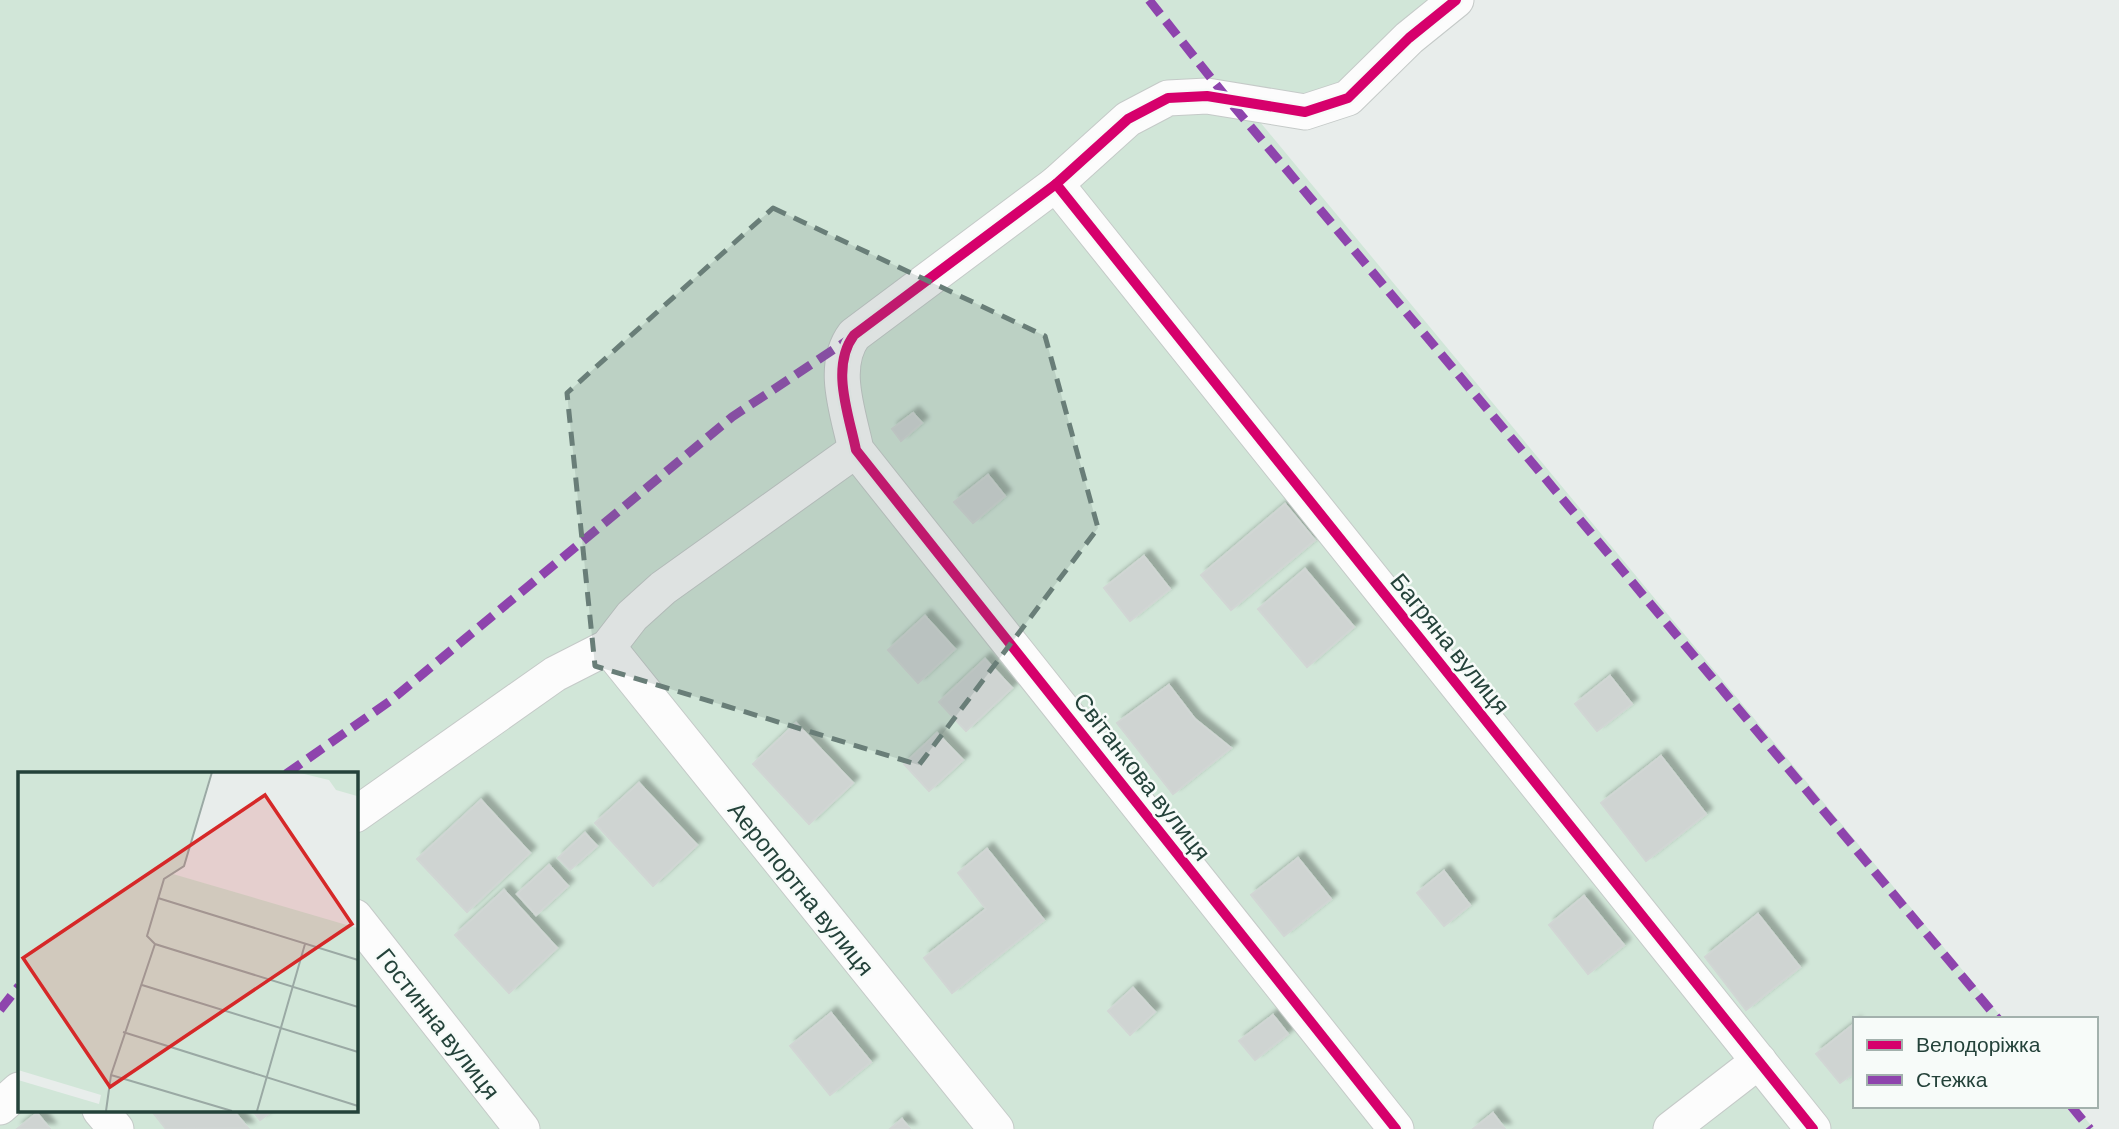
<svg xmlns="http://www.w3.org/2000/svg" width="2119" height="1129" font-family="Barlow,sans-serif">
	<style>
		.green { fill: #d1e6d8; fill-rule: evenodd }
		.building { fill: #cfd4d2; stroke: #d1d6d4; stroke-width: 2; filter: url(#shadow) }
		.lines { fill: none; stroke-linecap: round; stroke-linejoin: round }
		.minor-casing { stroke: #c5cac8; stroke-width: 37 }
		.minor { stroke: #fcfcfc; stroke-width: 35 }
		.quiet { stroke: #8e44ad; stroke-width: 9; stroke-dasharray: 18 9; stroke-linecap: butt }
		.cycleway-casing { stroke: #f7fbf9; stroke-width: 15 }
		.cycleway { stroke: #d6006c; stroke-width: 10 }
		.marked { fill: #697e78; fill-opacity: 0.2; stroke: #697e78; stroke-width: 5; stroke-dasharray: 14 9; stroke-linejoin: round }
		.labels { text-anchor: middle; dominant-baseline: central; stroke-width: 5; stroke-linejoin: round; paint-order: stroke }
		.street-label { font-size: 24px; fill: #24423a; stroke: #f7fbf9 }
		.inset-road { fill: none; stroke: #9aa9a4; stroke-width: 2 }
		.view { fill: #d62828; fill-opacity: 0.15; stroke: #d62828; stroke-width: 3.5 }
		.inset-edge { fill: none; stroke: #24423a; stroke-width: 3.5 }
	</style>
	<defs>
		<filter id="shadow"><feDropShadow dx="6" dy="-6" stdDeviation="2" flood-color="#0004"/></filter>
	</defs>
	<rect width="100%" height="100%" fill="#e8edeb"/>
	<path class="green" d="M0 0H1448L1344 94 1241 99 2003 1019H1855V1106H2075L2094 1129H0ZM19 774H355V1110H19Z"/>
	<g class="building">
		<polygon points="913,413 922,423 901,441 892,429"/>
		<polygon points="988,475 1005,496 973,523 954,502"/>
		<polygon points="1285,504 1315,540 1231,610 1201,575"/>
		<polygon points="1144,556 1170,589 1130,621 1104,588"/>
		<polygon points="1305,569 1354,627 1307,667 1258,609"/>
		<polygon points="925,616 955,649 918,683 888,650"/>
		<polygon points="985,659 1012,688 966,731 939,702"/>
		<polygon points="1610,676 1632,704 1597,731 1575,704"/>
		<polygon points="1169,685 1195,719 1231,748 1173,794 1117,723"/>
		<polygon points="796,723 853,783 809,824 753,764"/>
		<polygon points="937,733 963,760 929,791 904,764"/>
		<polygon points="1661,756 1706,814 1646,861 1601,803"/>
		<polygon points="639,783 697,845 653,886 595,823"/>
		<polygon points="481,800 530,853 467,912 417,859"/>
		<polygon points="585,833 597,846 570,870 558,858"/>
		<polygon points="987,849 1044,920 952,993 924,958 986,909 958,873"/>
		<polygon points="1298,858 1331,899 1284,936 1251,895"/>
		<polygon points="549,865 568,886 536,915 517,894"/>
		<polygon points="1444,871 1470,905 1444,926 1417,893"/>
		<polygon points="504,890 557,948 509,993 455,935"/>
		<polygon points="1584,896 1624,945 1588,974 1549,925"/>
		<polygon points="1758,914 1800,967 1746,1010 1705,957"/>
		<polygon points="1133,988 1155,1012 1130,1035 1108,1011"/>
		<polygon points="831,1013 871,1062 830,1095 790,1046"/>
		<polygon points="1273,1015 1288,1034 1255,1060 1239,1041"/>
		<polygon points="1855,1023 1855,1072 1840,1083 1816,1054"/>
		<polygon points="151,1110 233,1110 248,1128 166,1129"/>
		<polygon points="252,1110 273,1110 260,1120"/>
		<polygon points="37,1113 50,1129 17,1129"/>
		<polygon points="1493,1113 1505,1129 1473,1129"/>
		<polygon points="902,1119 910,1129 890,1129"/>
	</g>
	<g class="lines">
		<g class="minor-casing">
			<g id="minor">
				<polyline points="1056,184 1813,1129"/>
				<polyline points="608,647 996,1129"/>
				<polyline points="355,815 555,674 608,647 632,616 663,588 856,450"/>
				<polyline points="355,917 522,1129"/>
				<polyline points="0,1107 19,1090"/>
				<polyline points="100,1110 116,1129"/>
				<path d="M1396 1129 856 450C849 415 830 367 854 335L1056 184 1128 119 1168 98 1207 96 1305 112 1348 98 1409 38 1456 0"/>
				<polyline points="1671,1129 1759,1061"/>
			</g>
		</g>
		<use href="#minor" class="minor"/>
		<g class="quiet">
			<polyline points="1149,0 1230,102 1998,1019"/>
			<polyline points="286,774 390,701 732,417 848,340"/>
			<polyline points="0,1010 19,986"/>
			<polyline points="2071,1106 2090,1129"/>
		</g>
		<g class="cycleway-casing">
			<g id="cycleway">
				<polyline points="1056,184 1813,1129"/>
				<path d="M1396 1129 856 450C849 415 830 367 854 335L1056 184 1128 119 1168 98 1207 96 1305 112 1348 98 1409 38 1456 0"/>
			</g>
		</g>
		<use href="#cycleway" class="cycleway"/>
	</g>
	<path class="marked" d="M773 208 1045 336 1098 528 919 765 595 666 567 393Z"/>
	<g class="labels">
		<g class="street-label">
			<text transform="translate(1451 643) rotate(51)">Багряна вулиця</text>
			<text transform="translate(1143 776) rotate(52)">Світанкова вулиця</text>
			<text transform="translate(802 888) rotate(51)">Аеропортна вулиця</text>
			<text transform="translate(439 1023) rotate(52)">Гостинна вулиця</text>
		</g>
	</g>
	<g transform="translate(18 772)">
		<rect width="340" height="340" fill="#e8edeb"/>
		<path d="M0 0H193L166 93 155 102 339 156V339H0V308L81 332 83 323 0 298ZM278 0H339V24L318 18 311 8Z" fill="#d1e6d8"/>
		<path class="inset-road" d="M194 0 166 94 146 107 129 164 137 172 340 235M140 126 340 188M124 213 340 280M105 260 340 334M93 303 214 339M88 339 93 303 137 172M239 339 287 172"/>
		<path class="view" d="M247 23 334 152 92 315 5 186Z"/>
		<rect width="340" height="340" class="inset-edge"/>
	</g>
	<rect x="1853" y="1017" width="245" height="91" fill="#f7fbf9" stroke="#a3b1ad" stroke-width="2"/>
	<rect x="1867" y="1040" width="35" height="10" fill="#d6006c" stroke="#a3b1ad" stroke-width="2"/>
	<text x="1916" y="1052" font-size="21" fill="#24423a">Велодоріжка</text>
	<rect x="1867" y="1075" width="35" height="10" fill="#8e44ad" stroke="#a3b1ad" stroke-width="2"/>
	<text x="1916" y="1087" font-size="21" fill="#24423a">Стежка</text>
</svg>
